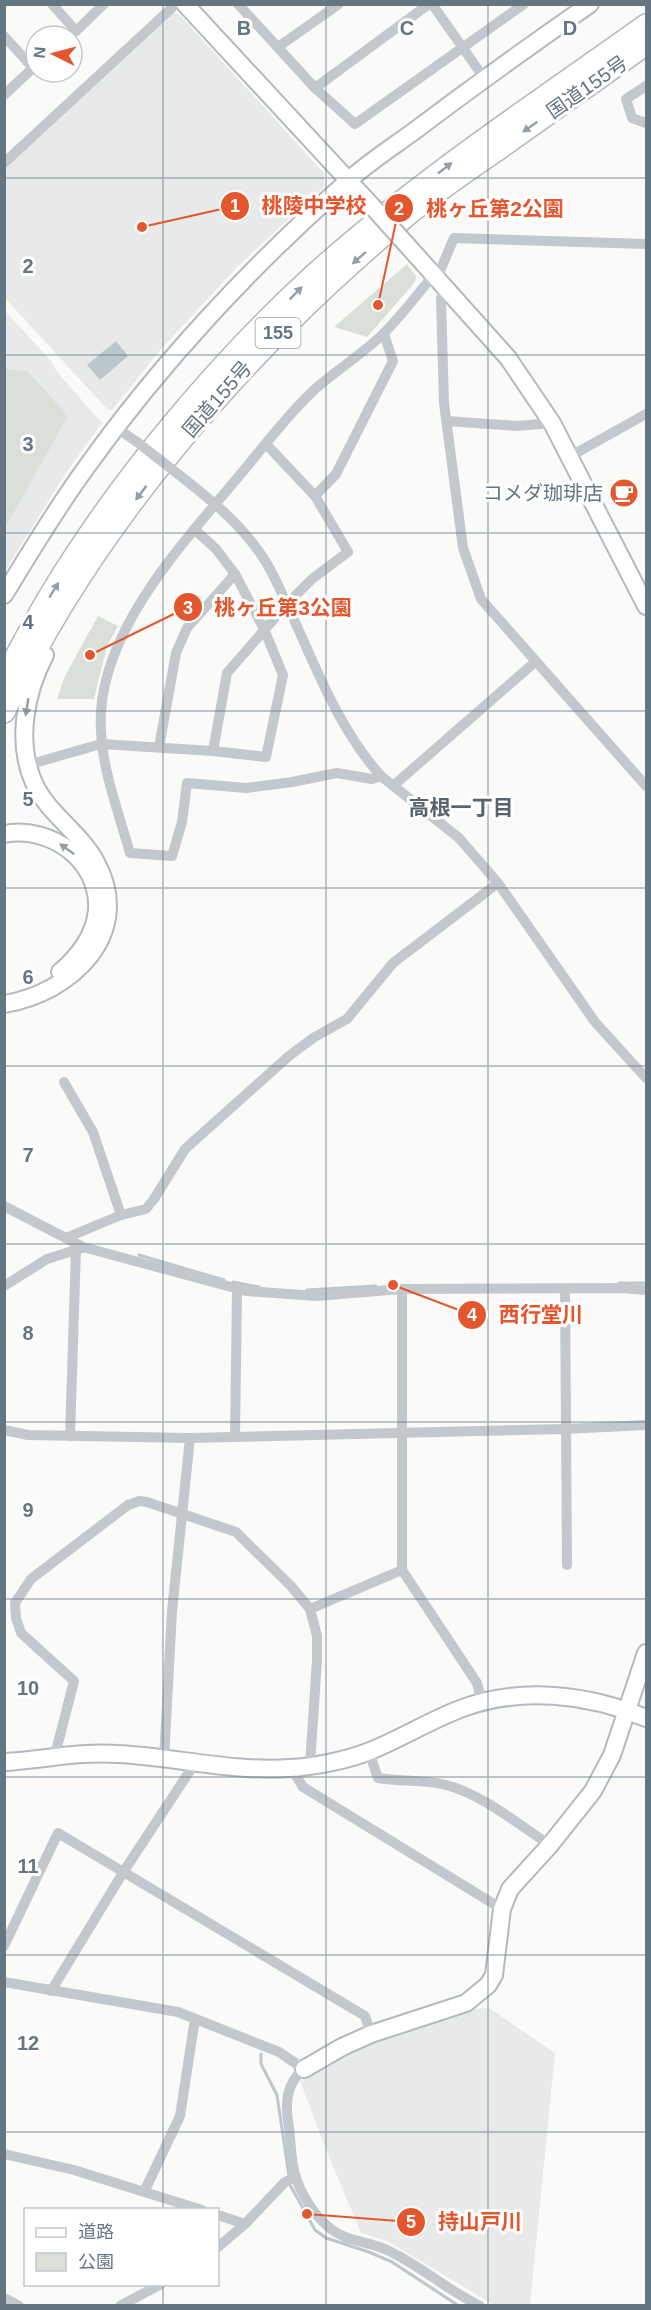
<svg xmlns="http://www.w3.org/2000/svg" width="651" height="2310" font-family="Arial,'Noto Sans JP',sans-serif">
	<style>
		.built { fill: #e8e9e9 }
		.green { fill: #dadfd7 }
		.water { fill: #bbc7cb }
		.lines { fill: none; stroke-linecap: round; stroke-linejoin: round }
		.stream { stroke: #bbc7cb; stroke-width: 3 }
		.secondary-casing { stroke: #b3babf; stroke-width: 20 }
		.highway-casing { stroke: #b4b9bd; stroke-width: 24 }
		.street { stroke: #c3c8cc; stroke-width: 10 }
		.secondary { stroke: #fff; stroke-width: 16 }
		.highway { stroke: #fff; stroke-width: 21 }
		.secondary-bridge-casing { stroke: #b3babf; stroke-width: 20; stroke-linecap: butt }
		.street-bridge { stroke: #c3c8cc; stroke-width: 10 }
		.secondary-bridge { stroke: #fff; stroke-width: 16 }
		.oneway { fill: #939fa8 }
		.grid { fill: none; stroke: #657683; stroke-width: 1.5; stroke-opacity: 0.55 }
		.labels { text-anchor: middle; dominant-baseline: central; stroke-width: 6; stroke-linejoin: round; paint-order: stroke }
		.shield { fill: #fff; stroke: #939fa8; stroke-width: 1.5 }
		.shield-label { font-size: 18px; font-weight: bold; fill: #657683 }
		.street-label { font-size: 20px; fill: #657683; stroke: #fff }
		.poi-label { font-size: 20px; fill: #657683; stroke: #fff; text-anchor: end }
		.neighbourhood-label { font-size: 21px; font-weight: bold; fill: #57646e; stroke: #fff }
		.grid-label { font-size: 20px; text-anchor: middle; font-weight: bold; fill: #657683; stroke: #fff; stroke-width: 6; stroke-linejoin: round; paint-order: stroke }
		.leader { fill: none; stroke: #e4572e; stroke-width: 2 }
		.callout-dot { fill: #e4572e; stroke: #fff; stroke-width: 2 }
		.mark-label { font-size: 18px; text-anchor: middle; font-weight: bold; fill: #fff }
		.callout-label { font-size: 21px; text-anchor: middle; font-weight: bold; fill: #e4572e; stroke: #fff; stroke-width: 6; stroke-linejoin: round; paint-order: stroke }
	</style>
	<rect width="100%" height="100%" fill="#fafaf8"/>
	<g class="built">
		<polygon points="174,13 179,14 324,173 324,187 237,267 162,348 112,410 107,409 5,298 5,169"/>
		<polygon points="5,311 52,362 57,372 102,423 65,474 5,571"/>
		<polygon points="489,2008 555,2053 530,2305 494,2305 387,2241 361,2233 327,2152 300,2081 344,2054 375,2040 472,2009"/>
	</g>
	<g class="green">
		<polygon points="407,264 416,276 415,282 367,337 334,327"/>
		<polygon points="5,368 28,372 68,416 5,528"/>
		<polygon points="98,616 118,626 107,646 94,699 57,699 65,676"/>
	</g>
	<polygon class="water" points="116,341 128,356 100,380 87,365"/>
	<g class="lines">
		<g class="stream">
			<polyline points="139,1255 224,1280"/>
			<polyline points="233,1282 259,1287"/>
			<polyline points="619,1283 646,1283"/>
			<polyline points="307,1290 376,1286"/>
			<polyline points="261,2054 261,2064 277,2095 289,2176"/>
			<polyline points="289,2183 315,2230 326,2238 369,2252 392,2262 459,2306"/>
		</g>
		<g class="secondary-casing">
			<g id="secondary">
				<polyline points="185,4 371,205"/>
				<polyline points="406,244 508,358 552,423 646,606"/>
				<path d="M4 595C31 551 57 507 88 465 160 364 254 263 348 181 369 162 394 146 417 129 474 86 531 45 590 4"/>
				<path d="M4 834C51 825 100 861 97 910 95 935 78 957 60 972"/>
				<path d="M4 1004C72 993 135 933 96 862 80 832 48 814 34 783 16 743 25 693 45 655"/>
				<path d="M4 1762C43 1760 79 1751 118 1754 175 1757 232 1772 290 1768 313 1767 348 1760 370 1751 400 1739 429 1721 460 1709 520 1686 588 1694 646 1718"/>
				<polyline points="304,2069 342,2047 371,2034 466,2003 488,1985 494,1975 502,1909 510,1889 550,1845 593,1791 612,1755 646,1653"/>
			</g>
		</g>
		<g class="highway-casing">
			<g id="highway">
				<path d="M4 678C20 649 35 620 52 592 120 480 218 362 315 274 418 181 534 105 646 25"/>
				<path d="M4 712C95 522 244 351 405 217 435 192 468 170 500 148 549 113 598 79 646 44"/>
			</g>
		</g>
		<g class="street">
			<polyline points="52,4 76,31 104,4"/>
			<polyline points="238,4 315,88 355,124 524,4"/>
			<polyline points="432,4 484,78"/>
			<polyline points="4,36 33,68 4,95"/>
			<polyline points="278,47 339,4"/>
			<polyline points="646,86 626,99 632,118 646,123"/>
			<polyline points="315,88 429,4"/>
			<polyline points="4,163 176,4"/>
			<polyline points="437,278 454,238 646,244"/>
			<polyline points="446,288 441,298 444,403 463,548 481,599 646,786"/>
			<polyline points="447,421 517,426 552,423"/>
			<polyline points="117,428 137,442"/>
			<polyline points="569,457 646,414"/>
			<path d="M178 474C210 499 240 523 262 556 274 573 282 595 291 613 317 670 339 729 381 776L459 838 498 883 595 1022 646 1078"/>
			<polyline points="315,496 336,474 393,361 384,334"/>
			<polyline points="159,747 176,653 187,628 235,574"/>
			<polyline points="213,751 227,673 287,604 312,579 348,552 315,496 266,444"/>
			<polyline points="38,762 101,744 213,751 266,757 283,675 264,629 235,574 216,549 194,529"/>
			<path d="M381 776 372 779 337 773 292 782 246 788 187 783 182 822 172 856 130 853C117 807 98 760 101 711 107 623 185 541 239 476 263 448 286 416 314 390 336 370 363 354 384 333 402 315 418 294 434 274"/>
			<polyline points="393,786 535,662"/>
			<polyline points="64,1082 93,1132 121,1215"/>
			<polyline points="4,1206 83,1247 246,1291 316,1296 402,1289 622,1288 646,1290"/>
			<polyline points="66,1238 121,1215 146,1209 154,1199 185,1149 289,1056 313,1038 347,1019 393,963 498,883"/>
			<polyline points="4,1286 47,1259 82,1248"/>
			<polyline points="402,1289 402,1570 477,1683 482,1703"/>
			<polyline points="565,1289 567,1565"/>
			<polyline points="4,1430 28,1435 190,1438 565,1429 646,1425"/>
			<polyline points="70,1436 76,1249"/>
			<polyline points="235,1437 237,1290"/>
			<polyline points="310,1609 402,1570"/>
			<path d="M369 1752 378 1778C400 1782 423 1779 446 1785 482 1794 519 1825 550 1845"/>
			<polyline points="55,1755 74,1681 21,1633 16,1618 15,1603 31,1579 128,1505 139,1501 147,1502 236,1532 291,1586 310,1609 317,1636 317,1660 310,1765"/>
			<polyline points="164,1759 172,1611 190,1438"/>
			<polyline points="291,1768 303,1787 502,1909"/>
			<polyline points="4,1946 58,1833 365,2016 371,2034"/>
			<path d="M4 1982 178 2012 279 2052 304 2069C285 2084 285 2105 289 2128 291 2144 291 2163 296 2178 304 2201 322 2228 345 2237 361 2243 377 2244 393 2253 423 2268 449 2291 480 2306"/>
			<polyline points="51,1991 124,1871 195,1763"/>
			<polyline points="4,2154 74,2170 202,2210"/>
			<polyline points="145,2190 180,2116 195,2019"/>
			<polyline points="218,2215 245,2224"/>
			<polyline points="218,2247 245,2224 285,2182 296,2177"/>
			<polyline points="4,2298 19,2306"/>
			<polyline points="120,2306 161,2284"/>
		</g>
		<use href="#secondary" class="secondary"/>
		<use href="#highway" class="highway"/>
		<g class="secondary-bridge-casing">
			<polyline id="secondary-bridge" points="371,205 406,244"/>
		</g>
		<polyline class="street-bridge" points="137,442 178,474"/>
		<use href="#secondary-bridge" class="secondary-bridge"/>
	</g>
	<defs><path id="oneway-solid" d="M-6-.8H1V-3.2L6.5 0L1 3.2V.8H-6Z" transform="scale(1.5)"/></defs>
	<g class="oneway">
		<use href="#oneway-solid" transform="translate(530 127) rotate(145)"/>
		<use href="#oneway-solid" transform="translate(445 168) rotate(-38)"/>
		<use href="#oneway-solid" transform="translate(359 258) rotate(139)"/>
		<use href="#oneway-solid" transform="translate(296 293) rotate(-45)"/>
		<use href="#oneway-solid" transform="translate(141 493) rotate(127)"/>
		<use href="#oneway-solid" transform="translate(54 590) rotate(-58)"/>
		<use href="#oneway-solid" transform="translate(27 707) rotate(99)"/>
		<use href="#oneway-solid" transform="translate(67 849) rotate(-144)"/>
	</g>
	<path class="grid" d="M163 4V2210M326 4V2306M488 4V2306M4 178H646M4 355H646M4 533H646M4 711H646M4 888H646M4 1066H646M4 1244H646M4 1422H646M4 1599H646M4 1777H646M4 1955H646M4 2132H646M163 2284V2306"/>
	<defs>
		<g id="cafe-disc" transform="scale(1.5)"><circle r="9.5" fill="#e4572e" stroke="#fff"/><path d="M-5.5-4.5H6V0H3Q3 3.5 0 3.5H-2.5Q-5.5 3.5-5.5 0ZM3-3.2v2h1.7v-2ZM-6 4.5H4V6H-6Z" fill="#fff"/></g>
	</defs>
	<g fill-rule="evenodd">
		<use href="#cafe-disc" x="624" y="493"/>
	</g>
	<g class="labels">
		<rect class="shield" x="255.5" y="318" width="45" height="30" rx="4.5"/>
		<g class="shield-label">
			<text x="278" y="333">155</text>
		</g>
		<g class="street-label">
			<text transform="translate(587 87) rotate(-35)">国道155号</text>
			<text transform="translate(217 399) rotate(-49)">国道155号</text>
		</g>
		<g class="poi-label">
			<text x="603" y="493">コメダ珈琲店</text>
		</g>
		<g class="neighbourhood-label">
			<text x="461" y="807">高根一丁目</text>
		</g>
	</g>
	<g class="grid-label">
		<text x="244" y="35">B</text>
		<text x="407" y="35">C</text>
		<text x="570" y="35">D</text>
		<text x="28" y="273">2</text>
		<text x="28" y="451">3</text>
		<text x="28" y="629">4</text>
		<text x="28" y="806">5</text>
		<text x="28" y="984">6</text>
		<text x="28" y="1162">7</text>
		<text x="28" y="1340">8</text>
		<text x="28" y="1517">9</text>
		<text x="28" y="1695">10</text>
		<text x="28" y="1873">11</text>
		<text x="28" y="2050">12</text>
	</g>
	<path class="leader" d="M142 227L235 206M378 305L399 208M90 655L188 607M393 1285L472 1315M307 2214L411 2222"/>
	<g class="callout-dot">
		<circle cx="142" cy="227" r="6"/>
		<circle cx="378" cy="305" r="6"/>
		<circle cx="90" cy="655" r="6"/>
		<circle cx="393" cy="1285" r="6"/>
		<circle cx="307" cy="2214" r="6"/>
		<circle cx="235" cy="206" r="15"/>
		<circle cx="399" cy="208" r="15"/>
		<circle cx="188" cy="607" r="15"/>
		<circle cx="472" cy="1315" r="15"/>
		<circle cx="411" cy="2222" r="15"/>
	</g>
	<g class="mark-label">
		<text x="235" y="212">1</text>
		<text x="399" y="215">2</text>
		<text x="188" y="614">3</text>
		<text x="472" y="1321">4</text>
		<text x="411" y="2228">5</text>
	</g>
	<g class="callout-label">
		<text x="314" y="213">桃陵中学校</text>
		<text x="495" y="216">桃ヶ丘第2公園</text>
		<text x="283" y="615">桃ヶ丘第3公園</text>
		<text x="541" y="1322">西行堂川</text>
		<text x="480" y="2229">持山戸川</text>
	</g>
	<rect width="651" height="2310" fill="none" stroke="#657683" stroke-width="12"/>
	<rect x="24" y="2208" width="195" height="78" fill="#ffffff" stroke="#c1c8cd" stroke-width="1.5"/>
	<rect x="36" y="2228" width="30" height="9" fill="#ffffff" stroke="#c1c8cd" stroke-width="1.5"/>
	<text x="78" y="2238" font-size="18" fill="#657683">道路</text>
	<rect x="36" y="2253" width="30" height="18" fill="#dadfd7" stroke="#c1c8cd" stroke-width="1.5"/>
	<text x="78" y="2268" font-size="18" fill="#657683">公園</text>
	<g transform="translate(54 54) rotate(276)"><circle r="28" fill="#ffffff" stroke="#c1c8cd" stroke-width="1.5"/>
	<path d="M0-4.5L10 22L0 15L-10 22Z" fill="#e4572e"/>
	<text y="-9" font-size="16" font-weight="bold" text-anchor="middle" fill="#657683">N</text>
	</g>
</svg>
